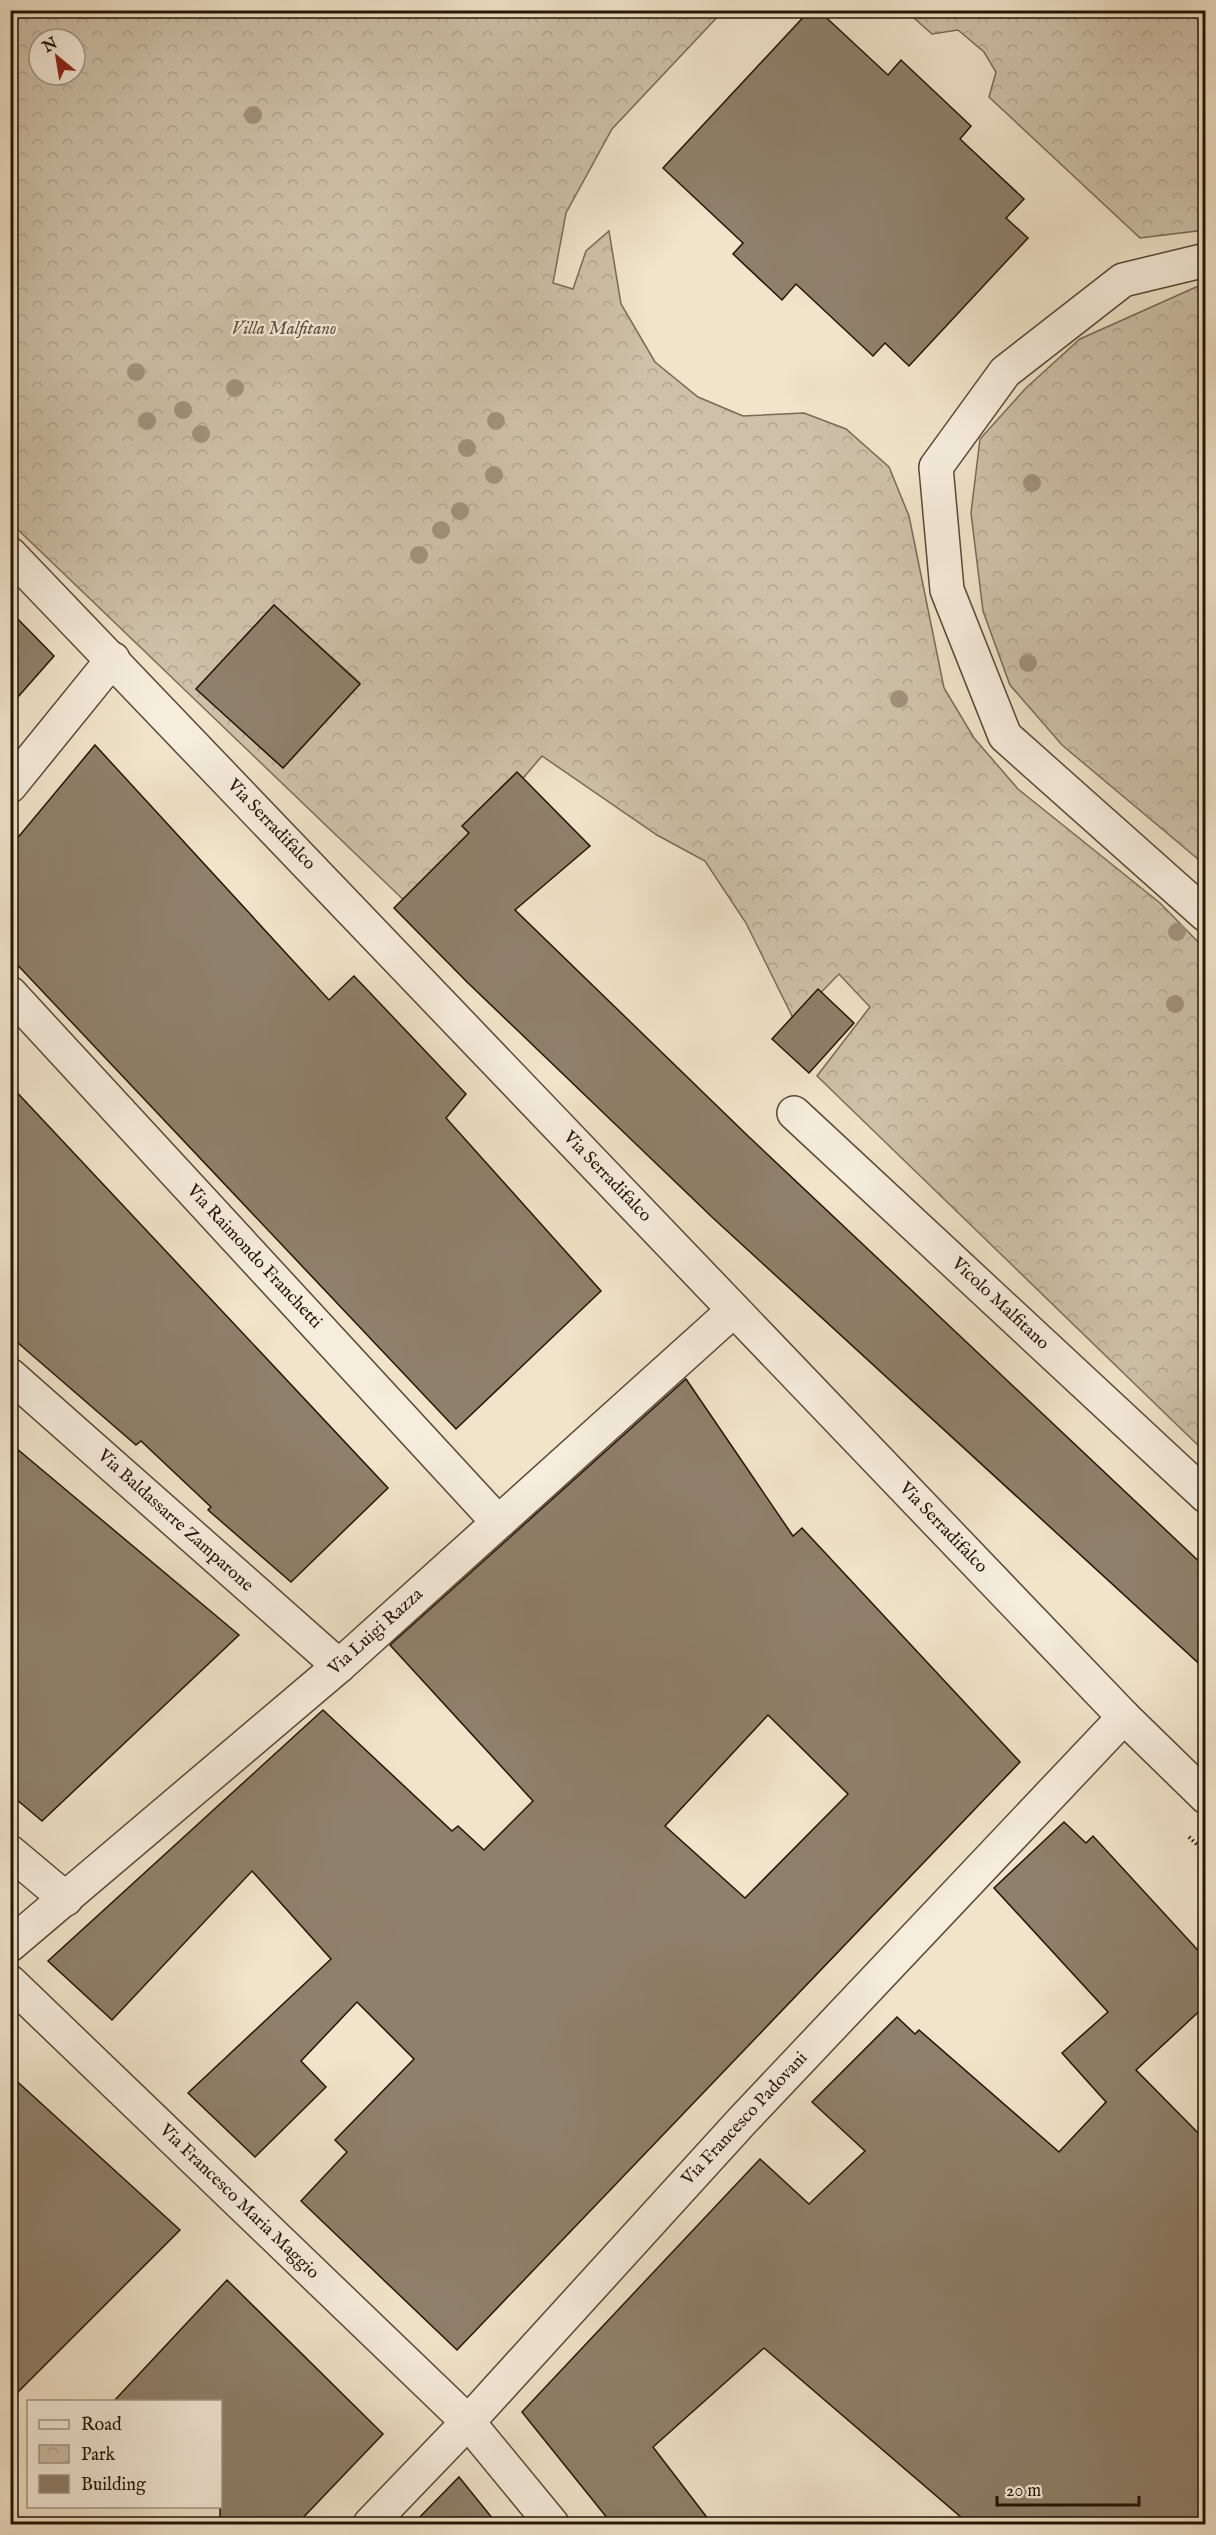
<svg xmlns="http://www.w3.org/2000/svg" width="1216" height="2535" font-family="'IM FELL English',serif">
	<style>
		.park { fill: url(#park-crowns); stroke: #796a57; stroke-width: 1.5; fill-rule: evenodd }
		.building { fill: #8f806b; stroke: #241405; stroke-width: 1.5; fill-rule: evenodd }
		.lines { fill: none; stroke-linecap: round; stroke-linejoin: round }
		.minor-casing { stroke: #574836; stroke-width: 36 }
		.path { stroke: #241405; stroke-width: 4; stroke-dasharray: 1.5 3; stroke-linecap: butt }
		.minor { stroke: #f6eddd; stroke-width: 33 }
		.tree { fill: #a1937d }
		.labels { text-anchor: middle; dominant-baseline: central; stroke-width: 4.5; stroke-linejoin: round; paint-order: stroke }
		.park-label { font-size: 18px; font-style: italic; fill: #60513e; stroke: #f6eddd }
		.street-label { font-size: 18px; fill: #241405; stroke: #f6eddd }
	</style>
	<defs>
		<pattern id="park-crowns" width="20" height="18" patternUnits="userSpaceOnUse" patternTransform="scale(1.5)"><rect width="20" height="18" fill="#cec1a9"/><path d="M2 6a3 3 0 1 1 6 0M12 15a3 3 0 1 1 6 0" fill="none" stroke="#b1a590"/></pattern>
	</defs>
	<rect width="100%" height="100%" fill="#f1e4ca"/>
	<filter id="stains"><feTurbulence type="fractalNoise" baseFrequency=".00333" numOctaves="4"/><feColorMatrix values="0 0 0 0 .2 0 0 0 0 .09 0 0 0 0 .02 0 0 0 .5 -.17"/></filter>
	<radialGradient id="worn" r=".72"><stop offset=".6" stop-color="#630" stop-opacity="0"/><stop offset="1" stop-color="#630" stop-opacity=".3"/></radialGradient>
	<g class="park">
		<path d="M10 11H723L612 129 566 213 553 283 573 289 586 251 609 231 621 304 655 362 698 397 743 416 804 413 846 429 889 467 909 516 944 688 974 738 1018 789 1160 903 1205 949V1452L817 1076 870 1007 839 974 794 1020 746 923 705 861 657 835 542 756 412 908 11 523ZM39 39H75V75H39ZM274 605 360 683 283 768 197 689Z"/>
		<polygon points="906,11 1205,11 1205,230 1140,238 989,97 996,72 984,52 958,30 932,34"/>
		<polygon points="1205,283 1206,283 1205,865 1062,745 1010,685 983,611 971,513 980,439 1026,388 1080,339"/>
	</g>
	<g class="building">
		<polygon points="810,10 818,10 888,75 901,60 971,126 960,139 1024,199 1006,218 1028,238 909,366 885,343 873,356 796,284 782,300 733,254 743,243 663,168"/>
		<polygon points="274,605 360,684 283,768 196,689"/>
		<polygon points="10,611 54,656 10,706"/>
		<polygon points="95,745 329,1000 354,976 466,1094 446,1118 601,1291 456,1429 10,957 10,847"/>
		<polygon points="517,772 590,846 515,910 748,1136 1206,1568 1206,1670 713,1218 467,982 394,908 469,833 462,826"/>
		<polygon points="818,989 854,1023 809,1073 772,1039"/>
		<polygon points="10,1085 388,1488 291,1582 208,1510 211,1507 141,1441 136,1445 10,1336"/>
		<path d="M686 1379 793 1536 802 1528 1020 1762 457 2350 301 2201 347 2152 335 2140 414 2059 357 2002 301 2061 326 2087 255 2157 188 2093 331 1959 252 1871 112 2020 48 1961 323 1710 452 1831 458 1826 484 1850 533 1801 390 1645ZM768 1715 848 1794 745 1898 665 1826Z"/>
		<polygon points="10,1443 239,1635 42,1821 10,1794"/>
		<polygon points="1064,1822 1086,1843 1093,1836 1206,1959 1206,2005 1136,2070 1206,2141 1206,2524 969,2524 764,2348 653,2447 712,2524 612,2524 522,2412 760,2159 809,2204 865,2151 812,2102 897,2017 915,2034 919,2030 1059,2152 1106,2102 1062,2053 1108,2012 994,1888"/>
		<polygon points="10,2075 180,2230 10,2400"/>
		<polygon points="227,2280 383,2434 297,2524 220,2524 220,2402 113,2402"/>
		<polygon points="459,2477 497,2524 413,2524"/>
	</g>
	<g class="lines">
		<g class="minor-casing">
			<g id="minor">
				<polyline points="1206,260 1123,280 1005,372 936,467 947,590 1005,736 1206,915"/>
				<polyline points="10,554 1124,1717 1206,1797"/>
				<polyline points="10,786 113,659"/>
				<polyline points="10,993 498,1522"/>
				<polyline points="794,1113 1206,1496"/>
				<polyline points="10,1375 339,1666"/>
				<polyline points="10,1852 66,1899"/>
				<polyline points="10,1945 339,1666 734,1310"/>
				<polyline points="10,1982 468,2422 552,2524"/>
				<polyline points="370,2524 468,2422 742,2121 1124,1717"/>
			</g>
		</g>
		<polyline class="path" points="1189,1837 1206,1853"/>
		<use href="#minor" class="minor"/>
	</g>
	<g class="tree">
		<circle cx="253" cy="115" r="9"/>
		<circle cx="136" cy="372" r="9"/>
		<circle cx="235" cy="388" r="9"/>
		<circle cx="183" cy="410" r="9"/>
		<circle cx="147" cy="421" r="9"/>
		<circle cx="496" cy="421" r="9"/>
		<circle cx="201" cy="434" r="9"/>
		<circle cx="467" cy="448" r="9"/>
		<circle cx="494" cy="475" r="9"/>
		<circle cx="1032" cy="483" r="9"/>
		<circle cx="460" cy="511" r="9"/>
		<circle cx="441" cy="530" r="9"/>
		<circle cx="419" cy="555" r="9"/>
		<circle cx="1028" cy="663" r="9"/>
		<circle cx="899" cy="699" r="9"/>
		<circle cx="1177" cy="932" r="9"/>
		<circle cx="1175" cy="1004" r="9"/>
	</g>
	<g class="labels">
		<g class="park-label">
			<text x="284" y="329">Villa Malfitano</text>
		</g>
		<g class="street-label">
			<text transform="translate(271 825) rotate(46)">Via Serradifalco</text>
			<text transform="translate(607 1177) rotate(46)">Via Serradifalco</text>
			<text transform="translate(254 1257) rotate(47)">Via Raimondo Franchetti</text>
			<text transform="translate(1000 1304) rotate(43)">Vicolo Malfitano</text>
			<text transform="translate(175 1521) rotate(42)">Via Baldassarre Zamparone</text>
			<text transform="translate(943 1528) rotate(46)">Via Serradifalco</text>
			<text transform="translate(376 1632) rotate(-42)">Via Luigi Razza</text>
			<text transform="translate(745 2119) rotate(-47)">Via Francesco Padovani</text>
			<text transform="translate(239 2202) rotate(44)">Via Francesco Maria Maggio</text>
		</g>
	</g>
	<rect width="1216" height="2535" fill="none" stroke="#f1e4ca" stroke-width="36"/>
	<rect x="12" y="12" width="1192" height="2511" fill="none" stroke="#241405" stroke-width="3"/>
	<rect x="18" y="18" width="1180" height="2499" fill="none" stroke="#241405" stroke-width="1.5"/>
	<rect x="27" y="2400" width="195" height="108" fill="#f6eddd" stroke="#a29687" stroke-width="1.5"/>
	<rect x="39" y="2420" width="30" height="9" fill="#f6eddd" stroke="#a29687" stroke-width="1.5"/>
	<text x="81" y="2430" font-size="18" fill="#241405">Road</text>
	<rect x="39" y="2445" width="30" height="18" fill="url(#park-crowns)" stroke="#a29687" stroke-width="1.5"/>
	<text x="81" y="2460" font-size="18" fill="#241405">Park</text>
	<rect x="39" y="2475" width="30" height="18" fill="#8f806b" stroke="#a29687" stroke-width="1.5"/>
	<text x="81" y="2490" font-size="18" fill="#241405">Building</text>
	<g transform="translate(57 57) rotate(330)"><circle r="28" fill="#f6eddd" stroke="#a29687" stroke-width="1.5"/>
	<path d="M0-4.5L10 22L0 15L-10 22Z" fill="#8f2418"/>
	<text y="-9" font-size="16" font-weight="bold" text-anchor="middle" fill="#241405">N</text>
	</g>
	<path d="M997 2496v9h142v-9" fill="none" stroke="#241405" stroke-width="3"/>
	<text x="1006" y="2496" font-size="18" fill="#241405" stroke="#f6eddd" stroke-width="4.5" paint-order="stroke">20 m</text>
	<rect width="100%" height="100%" filter="url(#stains)"/>
	<rect width="100%" height="100%" fill="url(#worn)"/>
</svg>
